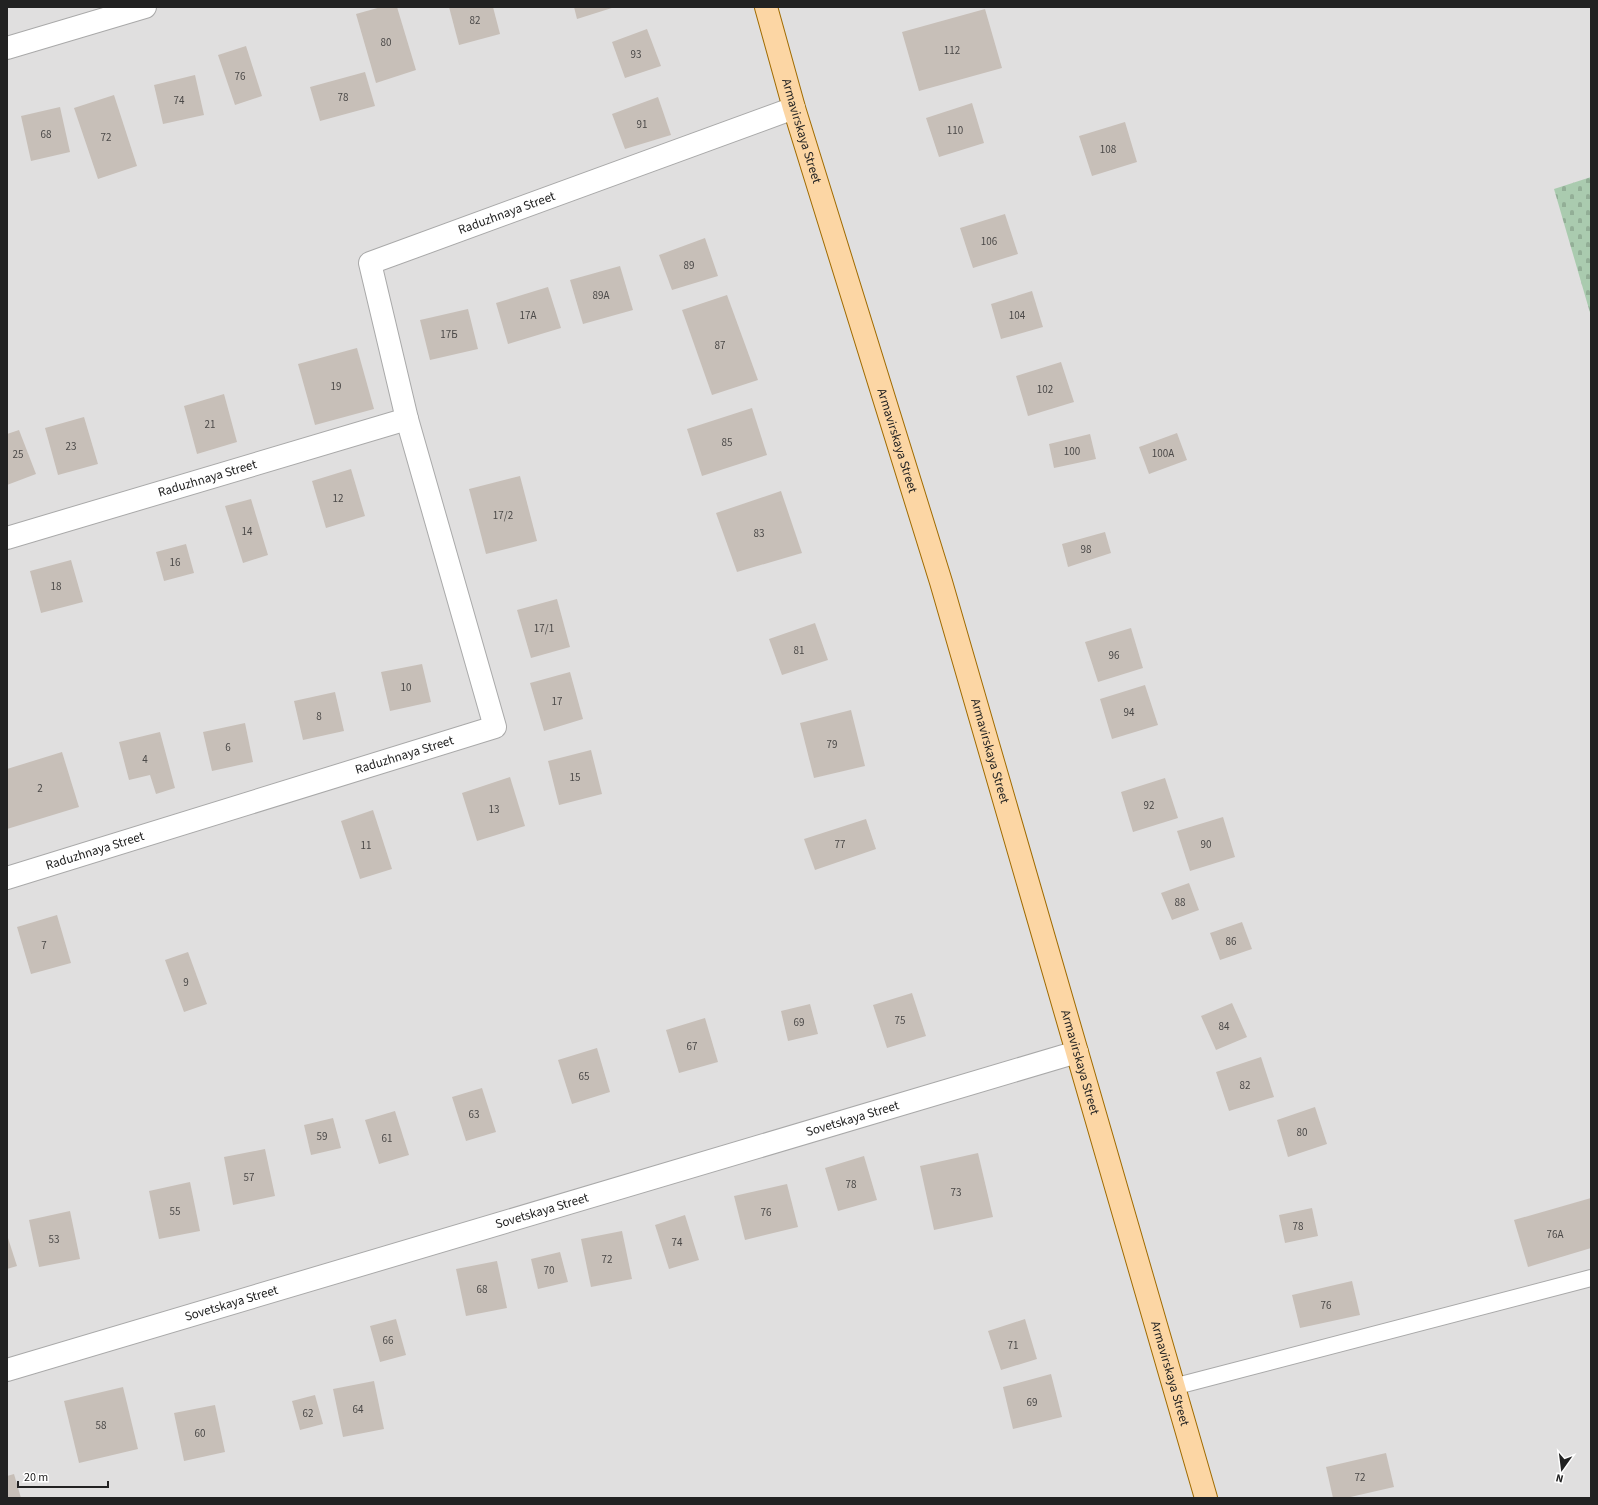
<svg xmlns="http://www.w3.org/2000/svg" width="1598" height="1505" font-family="'Source Sans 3',sans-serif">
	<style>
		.residential { fill: #e0dfdf }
		.cemetery { fill: url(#cemetery-stones) }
		.building { fill: #c7bfb8 }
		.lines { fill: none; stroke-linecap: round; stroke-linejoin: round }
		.lane-casing { stroke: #a9a9a9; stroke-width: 18 }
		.street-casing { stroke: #a9a9a9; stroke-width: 24 }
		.primary-casing { stroke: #a06b00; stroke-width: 24 }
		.lane { stroke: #fff; stroke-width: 16 }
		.street { stroke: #fff; stroke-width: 22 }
		.primary { stroke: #fcd6a4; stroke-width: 22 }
		.labels { text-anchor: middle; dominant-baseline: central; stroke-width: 4; stroke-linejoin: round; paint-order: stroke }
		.number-label { font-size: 11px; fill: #4b4948 }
		.street-label { font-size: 13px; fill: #222; stroke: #fff }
	</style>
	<defs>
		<pattern id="cemetery-stones" width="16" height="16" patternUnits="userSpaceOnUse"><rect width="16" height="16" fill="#aacbaf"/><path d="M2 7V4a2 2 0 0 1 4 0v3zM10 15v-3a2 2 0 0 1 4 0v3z" fill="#92ae96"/></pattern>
	</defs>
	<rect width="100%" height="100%" fill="#f2efe9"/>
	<rect class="residential" x="7" y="7" width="1584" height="1491"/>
	<polygon class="cemetery" points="1591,177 1591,316 1554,189"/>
	<g class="building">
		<polygon points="381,7 397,7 416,70 376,83 356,14"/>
		<polygon points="449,7 493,7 500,34 459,45"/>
		<polygon points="574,7 615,7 577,19"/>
		<polygon points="985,9 1002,68 919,91 902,32"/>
		<polygon points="647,29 661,66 625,78 612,42"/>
		<polygon points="246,46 262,96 235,105 218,55"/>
		<polygon points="365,72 375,106 320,121 310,87"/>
		<polygon points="195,75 204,115 163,124 154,85"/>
		<polygon points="114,95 137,166 98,179 74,108"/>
		<polygon points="658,97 671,135 625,149 612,114"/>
		<polygon points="972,103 984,143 939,157 926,118"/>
		<polygon points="60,107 70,152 31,161 21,116"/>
		<polygon points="1125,122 1137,162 1092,176 1079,136"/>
		<polygon points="1005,214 1018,254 973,268 960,228"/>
		<polygon points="705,238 718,276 672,290 659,255"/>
		<polygon points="620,266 633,310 583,324 570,280"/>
		<polygon points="548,287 561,328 508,344 496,303"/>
		<polygon points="1032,291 1043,327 1001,339 991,304"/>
		<polygon points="727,295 758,380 712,395 682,310"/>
		<polygon points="468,309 478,349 430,360 420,320"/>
		<polygon points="357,348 374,409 315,425 298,364"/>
		<polygon points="1061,362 1074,402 1028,416 1016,376"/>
		<polygon points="224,394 237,442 197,454 184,406"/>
		<polygon points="752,408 767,455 702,476 687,429"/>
		<polygon points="84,417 98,464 58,475 45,428"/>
		<polygon points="19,430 36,474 7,485 7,434"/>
		<polygon points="1177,433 1187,460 1149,474 1139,447"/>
		<polygon points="1090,434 1096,459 1054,468 1049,444"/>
		<polygon points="351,469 365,516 326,528 312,481"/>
		<polygon points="520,476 537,541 486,554 469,489"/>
		<polygon points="781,491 802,553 737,572 716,513"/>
		<polygon points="251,499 268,555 243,563 225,506"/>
		<polygon points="1105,532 1111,553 1068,567 1062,544"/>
		<polygon points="186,544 194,573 164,581 156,552"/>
		<polygon points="71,560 83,602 41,613 30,571"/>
		<polygon points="557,599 570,647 531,658 517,610"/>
		<polygon points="815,623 828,660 782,675 769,639"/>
		<polygon points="1131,628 1143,668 1098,682 1085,642"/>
		<polygon points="422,664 431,702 390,711 381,672"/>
		<polygon points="570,672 583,719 544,731 530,683"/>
		<polygon points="1145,685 1158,725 1112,739 1100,699"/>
		<polygon points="335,692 344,731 303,740 294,701"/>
		<polygon points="851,710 865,766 814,778 800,723"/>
		<polygon points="245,723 253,762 212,771 203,732"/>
		<polygon points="160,732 175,788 156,794 150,775 129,780 119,742"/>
		<polygon points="591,750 602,794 559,805 548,761"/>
		<polygon points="62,752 79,807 7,829 7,769"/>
		<polygon points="510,777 525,826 477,841 462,793"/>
		<polygon points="1165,778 1178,818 1133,832 1121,792"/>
		<polygon points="373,810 392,869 360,879 341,821"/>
		<polygon points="1223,817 1235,857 1190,871 1177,831"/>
		<polygon points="866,819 876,849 815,870 804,839"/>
		<polygon points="1189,883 1199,910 1172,920 1161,893"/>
		<polygon points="57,915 71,963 31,974 17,927"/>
		<polygon points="1242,922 1252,949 1220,960 1210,933"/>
		<polygon points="188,952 207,1004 184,1012 165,960"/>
		<polygon points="912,993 926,1036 887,1048 873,1005"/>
		<polygon points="1232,1003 1247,1037 1216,1050 1201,1016"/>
		<polygon points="810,1004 818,1034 788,1041 781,1011"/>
		<polygon points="705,1018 718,1062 679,1073 666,1030"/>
		<polygon points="597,1048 610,1092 572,1104 558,1060"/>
		<polygon points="1261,1057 1274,1097 1229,1111 1216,1072"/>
		<polygon points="482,1088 496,1132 466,1141 452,1097"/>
		<polygon points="1315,1107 1327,1144 1288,1157 1277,1120"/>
		<polygon points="395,1111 409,1155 379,1164 365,1120"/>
		<polygon points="333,1118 341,1148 311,1155 304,1125"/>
		<polygon points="265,1149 275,1196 233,1205 224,1157"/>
		<polygon points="978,1153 993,1217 934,1230 920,1166"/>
		<polygon points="864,1156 877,1200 838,1211 825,1168"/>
		<polygon points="190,1182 200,1231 159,1239 149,1191"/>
		<polygon points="787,1184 798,1227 745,1240 734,1196"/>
		<polygon points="1591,1198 1591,1248 1528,1267 1514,1220"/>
		<polygon points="1312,1208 1318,1236 1285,1243 1279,1215"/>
		<polygon points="70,1211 80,1259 39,1267 29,1220"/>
		<polygon points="685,1215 699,1260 669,1269 655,1225"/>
		<polygon points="622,1231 632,1279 591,1287 581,1239"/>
		<polygon points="7,1235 17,1266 7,1269"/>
		<polygon points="560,1252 568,1282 538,1289 531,1259"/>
		<polygon points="497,1261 507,1308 466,1316 456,1269"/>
		<polygon points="1352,1281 1360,1315 1300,1328 1292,1295"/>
		<polygon points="396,1319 406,1355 380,1362 370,1326"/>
		<polygon points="1025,1319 1037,1359 1001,1370 988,1331"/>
		<polygon points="1051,1374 1062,1417 1013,1429 1003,1387"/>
		<polygon points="374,1381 384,1429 343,1437 333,1389"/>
		<polygon points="123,1387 138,1449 79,1463 64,1401"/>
		<polygon points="315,1395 323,1424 300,1430 292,1401"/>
		<polygon points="215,1405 225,1452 184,1461 174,1413"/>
		<polygon points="1386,1453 1394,1487 1346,1498 1333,1498 1326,1467"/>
		<polygon points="14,1474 21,1498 7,1498 7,1476"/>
	</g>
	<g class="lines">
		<g class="lane-casing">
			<polyline id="lane" points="1173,1387 1591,1278"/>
		</g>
		<g class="street-casing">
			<g id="street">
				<polyline points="7,48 145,7"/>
				<path id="s1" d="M7 538 407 419"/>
				<path id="s2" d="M7 878 495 727 407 419 370 263 794 108"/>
				<path id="s3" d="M7 1370 1077 1052"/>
			</g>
		</g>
		<g class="primary-casing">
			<g id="primary">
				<path id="s4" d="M766 7 794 108 941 582 1206 1498"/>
			</g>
		</g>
		<use href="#lane" class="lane"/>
		<use href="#street" class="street"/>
		<use href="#primary" class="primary"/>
	</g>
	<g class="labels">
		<g class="number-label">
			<text x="475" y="20">82</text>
			<text x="386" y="42">80</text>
			<text x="952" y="50">112</text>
			<text x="636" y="54">93</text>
			<text x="240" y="76">76</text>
			<text x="343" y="97">78</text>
			<text x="179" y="100">74</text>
			<text x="642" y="124">91</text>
			<text x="955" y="130">110</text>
			<text x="46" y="134">68</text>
			<text x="106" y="137">72</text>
			<text x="1108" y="149">108</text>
			<text x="989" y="241">106</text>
			<text x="689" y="265">89</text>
			<text x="601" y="295">89А</text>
			<text x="528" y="315">17А</text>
			<text x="1017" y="315">104</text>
			<text x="449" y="334">17Б</text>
			<text x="720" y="345">87</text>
			<text x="336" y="386">19</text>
			<text x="1045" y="389">102</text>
			<text x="210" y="424">21</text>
			<text x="727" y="442">85</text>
			<text x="71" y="446">23</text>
			<text x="1072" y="451">100</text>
			<text x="1163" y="453">100А</text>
			<text x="18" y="454">25</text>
			<text x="338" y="498">12</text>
			<text x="503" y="515">17/2</text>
			<text x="247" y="531">14</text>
			<text x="759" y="533">83</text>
			<text x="1086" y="549">98</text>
			<text x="175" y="562">16</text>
			<text x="56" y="586">18</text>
			<text x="544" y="628">17/1</text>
			<text x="799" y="650">81</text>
			<text x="1114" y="655">96</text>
			<text x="406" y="687">10</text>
			<text x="557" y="701">17</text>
			<text x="1129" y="712">94</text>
			<text x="319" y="716">8</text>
			<text x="832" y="744">79</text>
			<text x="228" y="747">6</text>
			<text x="145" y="759">4</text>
			<text x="575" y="777">15</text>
			<text x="40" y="788">2</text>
			<text x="1149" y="805">92</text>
			<text x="494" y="809">13</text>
			<text x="840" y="844">77</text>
			<text x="1206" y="844">90</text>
			<text x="366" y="845">11</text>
			<text x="1180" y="902">88</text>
			<text x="1231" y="941">86</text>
			<text x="44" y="945">7</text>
			<text x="186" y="982">9</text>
			<text x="900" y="1020">75</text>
			<text x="799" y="1022">69</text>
			<text x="1224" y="1026">84</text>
			<text x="692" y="1046">67</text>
			<text x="584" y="1076">65</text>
			<text x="1245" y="1085">82</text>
			<text x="474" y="1114">63</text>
			<text x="1302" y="1132">80</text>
			<text x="322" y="1136">59</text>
			<text x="387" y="1138">61</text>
			<text x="249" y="1177">57</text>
			<text x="851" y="1184">78</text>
			<text x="956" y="1192">73</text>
			<text x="175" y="1211">55</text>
			<text x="766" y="1212">76</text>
			<text x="1298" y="1226">78</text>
			<text x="1555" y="1234">76А</text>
			<text x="54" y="1239">53</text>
			<text x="677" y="1242">74</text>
			<text x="607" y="1259">72</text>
			<text x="549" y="1270">70</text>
			<text x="482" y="1289">68</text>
			<text x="1326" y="1305">76</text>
			<text x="388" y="1340">66</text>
			<text x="1013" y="1345">71</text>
			<text x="1032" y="1402">69</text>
			<text x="358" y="1409">64</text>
			<text x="308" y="1413">62</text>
			<text x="101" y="1425">58</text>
			<text x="200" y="1433">60</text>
			<text x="1360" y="1477">72</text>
		</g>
		<g class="street-label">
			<text stroke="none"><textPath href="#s4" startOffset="129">Armavirskaya Street</textPath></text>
			<text stroke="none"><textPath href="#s2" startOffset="1137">Raduzhnaya Street</textPath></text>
			<text stroke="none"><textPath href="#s4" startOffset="453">Armavirskaya Street</textPath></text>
			<text stroke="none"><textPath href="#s1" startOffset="209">Raduzhnaya Street</textPath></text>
			<text stroke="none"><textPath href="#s4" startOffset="777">Armavirskaya Street</textPath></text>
			<text stroke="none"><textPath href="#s2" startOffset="416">Raduzhnaya Street</textPath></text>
			<text stroke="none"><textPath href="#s2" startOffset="92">Raduzhnaya Street</textPath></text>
			<text stroke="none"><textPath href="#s4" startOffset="1101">Armavirskaya Street</textPath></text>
			<text stroke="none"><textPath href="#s3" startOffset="882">Sovetskaya Street</textPath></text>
			<text stroke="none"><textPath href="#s3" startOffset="558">Sovetskaya Street</textPath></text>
			<text stroke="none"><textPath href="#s3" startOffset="234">Sovetskaya Street</textPath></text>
			<text stroke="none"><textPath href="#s4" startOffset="1425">Armavirskaya Street</textPath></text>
		</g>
	</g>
	<rect width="1598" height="1505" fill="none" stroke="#222222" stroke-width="16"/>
	<g transform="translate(1562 1469) rotate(194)" stroke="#ffffff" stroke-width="3" paint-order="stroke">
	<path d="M0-3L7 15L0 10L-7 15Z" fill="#222222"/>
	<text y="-6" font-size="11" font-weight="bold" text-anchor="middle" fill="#222222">N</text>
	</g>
	<path d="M18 1481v6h90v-6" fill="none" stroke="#222222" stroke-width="2"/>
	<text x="24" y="1481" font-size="12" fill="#222222" stroke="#ffffff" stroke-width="3" paint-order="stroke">20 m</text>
</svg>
